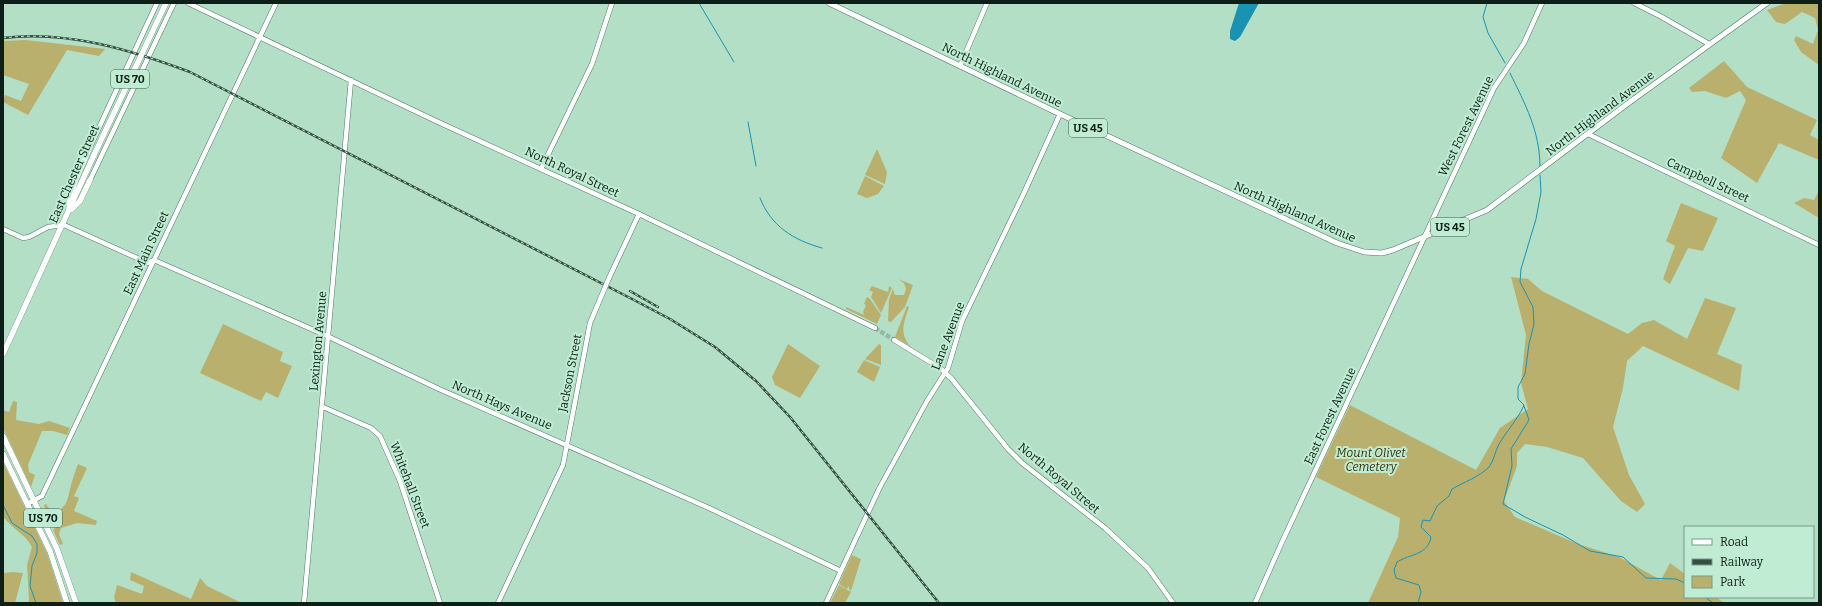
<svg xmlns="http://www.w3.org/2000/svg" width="1822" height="606" font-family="Bitter,serif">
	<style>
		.green { fill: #bab06e }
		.water { fill: #1a93b2 }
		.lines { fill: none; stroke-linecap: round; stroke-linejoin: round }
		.stream { stroke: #1a93b2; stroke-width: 1 }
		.secondary-tunnel { stroke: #91b9a3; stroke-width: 4.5; stroke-dasharray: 4.5 2; stroke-linecap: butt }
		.secondary-casing { stroke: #4f7963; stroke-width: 5.5 }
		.primary-casing { stroke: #4f7963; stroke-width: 6 }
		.highway-casing { stroke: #4f7963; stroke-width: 6 }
		.secondary { stroke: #fff; stroke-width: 4.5 }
		.primary { stroke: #fff; stroke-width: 5 }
		.highway { stroke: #fff; stroke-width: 5.5 }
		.rail-casing { stroke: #364e42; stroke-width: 2.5 }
		.rail { stroke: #bfecd3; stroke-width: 1; stroke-dasharray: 3; stroke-linecap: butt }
		.secondary-bridge-casing { stroke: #4f7963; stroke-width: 5.5; stroke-linecap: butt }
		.highway-bridge-casing { stroke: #4f7963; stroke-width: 6; stroke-linecap: butt }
		.secondary-bridge { stroke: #fff; stroke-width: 4.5 }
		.highway-bridge { stroke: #fff; stroke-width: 5.5 }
		.labels { text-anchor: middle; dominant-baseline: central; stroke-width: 4; stroke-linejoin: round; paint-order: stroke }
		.shield { fill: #bfecd3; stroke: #435c4f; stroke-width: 1 }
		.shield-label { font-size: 11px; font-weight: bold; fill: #0e1f17 }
		.street-label { font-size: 12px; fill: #0e1f17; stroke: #bfecd3 }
		.park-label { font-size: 12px; font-style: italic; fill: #36300a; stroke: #bfecd3 }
	</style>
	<rect width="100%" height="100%" fill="#b2dfc6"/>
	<g class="green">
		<polygon points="1786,3 1819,3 1819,65 1801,52 1794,40 1796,36 1813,44 1818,30 1815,18 1802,12 1785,24 1776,22 1767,10"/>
		<polygon points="26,40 105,49 99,56 67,50 28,115 3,102 5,95 21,101 29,84 3,75 3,41"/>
		<polygon points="1724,61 1747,87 1817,120 1810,135 1819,140 1819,160 1779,143 1757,183 1721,158 1746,100 1740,91 1726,98 1705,91 1692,92 1689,88"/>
		<polygon points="877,149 887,172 885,184 865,175"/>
		<polygon points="865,176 884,186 878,194 867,198 857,194"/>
		<polygon points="1819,191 1819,218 1794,203 1804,198 1814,200"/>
		<polygon points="1681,203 1718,218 1703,251 1688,248 1670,284 1663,279 1675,246 1666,241"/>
		<polygon points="1511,277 1528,279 1542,291 1628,334 1642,323 1654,320 1687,339 1705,298 1736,308 1717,354 1742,365 1739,391 1643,346 1627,361 1623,388 1613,427 1629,475 1645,504 1637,512 1621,501 1583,458 1547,447 1525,444 1517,453 1517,466 1504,501 1515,517 1578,544 1619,557 1661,580 1670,563 1685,574 1685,597 1716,597 1724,603 1368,603 1398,537 1400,518 1316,477 1350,405 1476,470 1500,428 1528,409 1521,383 1526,335"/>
		<polygon points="898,279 913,285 905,307 891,322 888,321 889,299 893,289 895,295 904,295 906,289 904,283"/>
		<polygon points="872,286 888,292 889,286 892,288 881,313 871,297 873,292 869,290"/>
		<polygon points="867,297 870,299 881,315 877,324 846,309 846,307 864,315 863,312 866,305 864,304"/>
		<path d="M907 306 909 307C904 322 899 333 910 346L895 337Z"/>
		<polygon points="223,324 283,352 280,361 292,366 278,398 266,392 261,401 200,373"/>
		<polygon points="788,344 820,366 800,398 775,385 772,377"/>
		<polygon points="879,344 881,345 881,365 865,359"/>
		<polygon points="864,360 880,367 874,382 857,372"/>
		<polygon points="13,401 17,402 16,420 39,424 49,421 70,428 67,435 53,431 42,431 28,465 29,472 35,475 31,487 3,428 3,410 9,412"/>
		<path d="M3 462 47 553 63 603H28L29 600 27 565 32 547C25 534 13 529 4 518 1 512 3 471 3 462Z"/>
		<path d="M78 464 87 468 74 496 79 498 74 511 97 521 96 525 77 523 61 528 59 534 63 544 60 545 53 530 58 525 54 517 49 519 44 505 46 504 52 513C66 509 67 502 70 489 72 480 75 472 78 464Z"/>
		<polygon points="852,555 861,559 851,591 849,589 849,586 847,589 839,584"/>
		<polygon points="13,572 23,573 15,603 3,602 3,573"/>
		<polygon points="131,572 191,599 200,578 207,586 242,603 116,603 114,597 117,585 142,594 144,586 130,580"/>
		<polygon points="839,585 851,592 845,603 830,603"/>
	</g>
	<polygon class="water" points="1239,3 1259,3 1240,37 1235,41 1230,39 1230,31"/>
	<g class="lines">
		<g class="stream">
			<polyline points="699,3 734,62"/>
			<polyline points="1487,3 1483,17 1488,33 1505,63"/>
			<path d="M1510 73C1525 104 1540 131 1540 167"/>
			<polyline points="748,122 756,166"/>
			<path d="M760 198C771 226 793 240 822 248"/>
			<polyline points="1524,406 1529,420 1511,449 1512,466 1503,504 1525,517 1563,535 1590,551 1623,557 1646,578 1676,579 1685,583"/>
			<polyline points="3,505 12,523 32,536 37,544 37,553 32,566 30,586 36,603"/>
			<polyline points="1705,597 1713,603"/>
			<path d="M1418 603 1421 592 1419 585 1396 578 1394 570 1397 562C1410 554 1428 555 1431 537L1421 527 1423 520 1430 521 1437 506 1449 496 1452 489C1464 482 1479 477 1489 467 1494 461 1495 451 1499 444 1506 432 1520 416 1524 405L1518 399V387L1525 374 1529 344 1534 324 1533 307 1520 282 1521 269 1536 219 1541 192 1540 175"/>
		</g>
		<polyline class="secondary-tunnel" points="875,328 894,340"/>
		<g class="secondary-casing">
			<g id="secondary">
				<polyline points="188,3 436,121 639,214 875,328"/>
				<polyline points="1634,3 1660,16 1709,44"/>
				<polyline points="960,66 987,3"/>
				<polyline points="1588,134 1819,245"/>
				<polyline points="90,147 157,3"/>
				<polyline points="541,169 592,64 612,3"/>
				<polyline points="90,180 174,3"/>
				<polyline points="3,229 23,238 29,237 48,227 64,225 148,263 154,260"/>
				<polyline points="154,260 325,335 439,389 709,508 841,571"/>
				<polyline points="609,278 639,214"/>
				<polyline points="894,340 940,368 951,378 1008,449 1022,463 1105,528 1148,568 1173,603"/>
				<polyline points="323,407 371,428 380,436 400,481 440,603"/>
				<polyline points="27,504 42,496 276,3"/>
				<polyline points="304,603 351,80"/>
				<polyline points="498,603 563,465 590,323"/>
				<polyline points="826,603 879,489 927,401 948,368 962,321 1023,195 1060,114"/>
				<polyline points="1255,603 1282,542 1494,88 1524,43 1542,3"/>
			</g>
		</g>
		<g class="primary-casing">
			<polyline id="primary" points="829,3 1060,114 1337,243 1364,252 1382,253 1393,250 1487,210 1627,104 1767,3"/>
		</g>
		<g class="highway-casing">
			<g id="highway">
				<path d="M69 208C70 187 82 167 90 147"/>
				<polyline points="72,209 80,201 90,180"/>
				<polyline points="3,354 94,155"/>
				<polyline points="3,436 57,549 76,603"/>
				<polyline points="3,454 50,551 67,603"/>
			</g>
		</g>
		<use href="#secondary" class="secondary"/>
		<use href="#primary" class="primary"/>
		<use href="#highway" class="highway"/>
		<g class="rail-casing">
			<g id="rail">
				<path d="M3 38C67 30 131 50 190 72L634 300 670 319 715 347 756 381 790 417 939 603"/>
				<polyline points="630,291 658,307"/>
			</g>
		</g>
		<use href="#rail" class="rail"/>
		<g class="secondary-bridge-casing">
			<polyline id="secondary-bridge" points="590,323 609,278"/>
		</g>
		<g class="highway-bridge-casing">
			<polyline id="highway-bridge" points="94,155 166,3"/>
		</g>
		<use href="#secondary-bridge" class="secondary-bridge"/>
		<use href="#highway-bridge" class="highway-bridge"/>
	</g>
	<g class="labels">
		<g class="shield">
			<rect x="111" y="70" width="38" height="18" rx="3"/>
			<rect x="1069" y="119" width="38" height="18" rx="3"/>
			<rect x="1431" y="218" width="38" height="18" rx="3"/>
			<rect x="24" y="509" width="38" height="18" rx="3"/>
		</g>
		<g class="shield-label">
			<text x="130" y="79">US 70</text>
			<text x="1088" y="128">US 45</text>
			<text x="1450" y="227">US 45</text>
			<text x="43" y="518">US 70</text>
		</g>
		<g class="street-label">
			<text transform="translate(1002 75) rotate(26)">North Highland Avenue</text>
			<text transform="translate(1600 113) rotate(-37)">North Highland Avenue</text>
			<text transform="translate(1466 126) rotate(-64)">West Forest Avenue</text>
			<text transform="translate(572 172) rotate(25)">North Royal Street</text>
			<text transform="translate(74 174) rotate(-66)">East Chester Street</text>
			<text transform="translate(1708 180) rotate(25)">Campbell Street</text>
			<text transform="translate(1295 212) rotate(24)">North Highland Avenue</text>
			<text transform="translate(146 253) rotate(-65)">East Main Street</text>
			<text transform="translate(948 336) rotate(-69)">Lane Avenue</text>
			<text transform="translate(318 341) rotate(-85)">Lexington Avenue</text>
			<text transform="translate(570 373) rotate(-79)">Jackson Street</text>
			<text transform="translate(502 405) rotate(23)">North Hays Avenue</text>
			<text transform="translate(1330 416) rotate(-65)">East Forest Avenue</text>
			<text transform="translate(1059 478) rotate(40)">North Royal Street</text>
			<text transform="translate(410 485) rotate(69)">Whitehall Street</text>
		</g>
		<g class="park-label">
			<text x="1371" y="453">Mount Olivet<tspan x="1371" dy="14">Cemetery</tspan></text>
		</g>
	</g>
	<rect width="1822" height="606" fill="none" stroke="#0e1f17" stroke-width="8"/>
	<rect x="1684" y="526" width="130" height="72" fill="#bfecd3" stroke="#789a88"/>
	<rect x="1692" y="539" width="20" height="6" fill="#ffffff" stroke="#789a88"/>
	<text x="1720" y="546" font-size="12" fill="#0e1f17">Road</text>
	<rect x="1692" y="559" width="20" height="6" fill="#364e42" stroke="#789a88"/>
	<text x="1720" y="566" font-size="12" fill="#0e1f17">Railway</text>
	<rect x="1692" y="576" width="20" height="12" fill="#bab06e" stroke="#789a88"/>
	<text x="1720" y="586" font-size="12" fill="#0e1f17">Park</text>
</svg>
